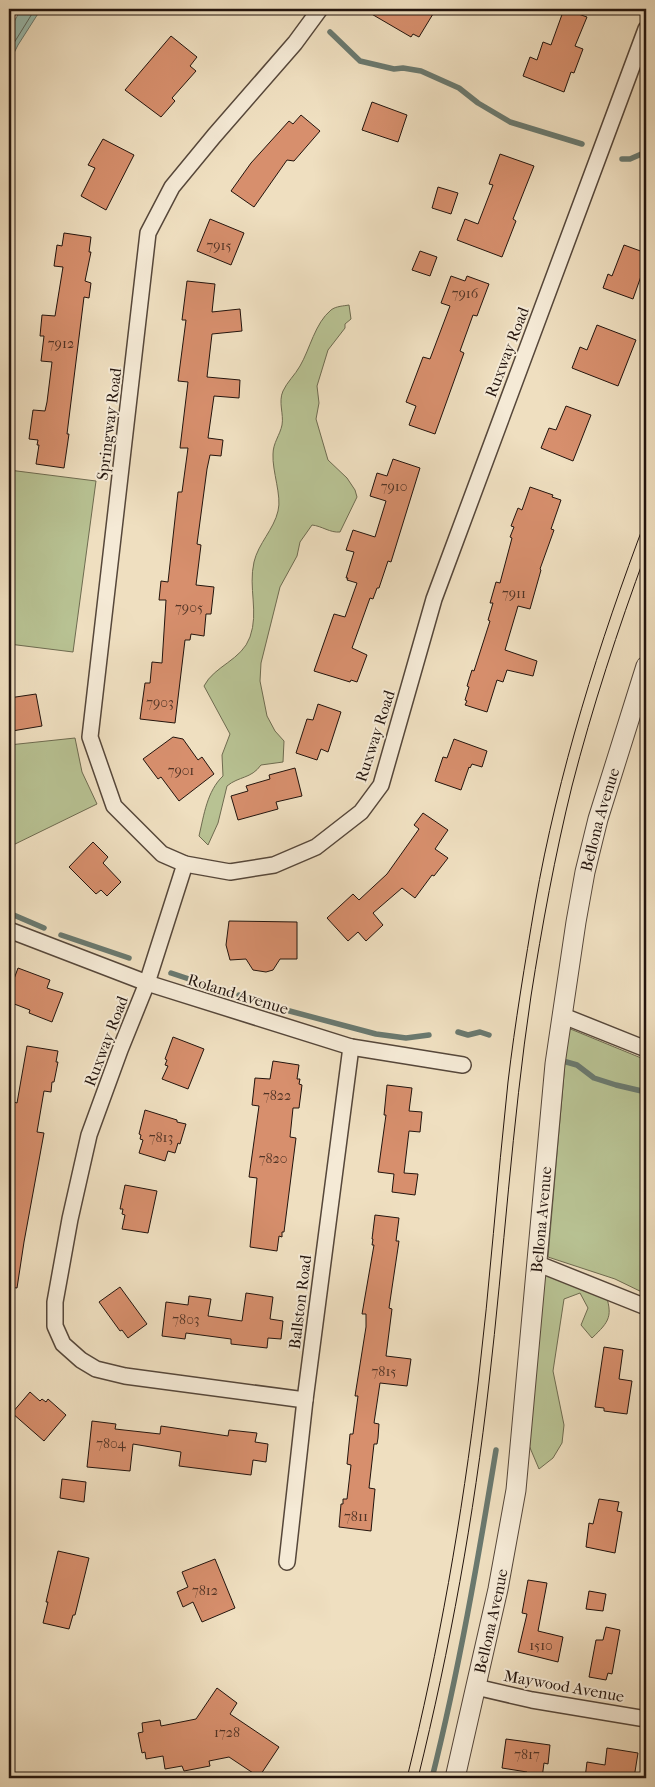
<svg xmlns="http://www.w3.org/2000/svg" width="655" height="1787" font-family="'IM FELL French Canon',serif">
	<style>
		.green { fill: #b8c293; stroke: #6e6b50 }
		.water { fill: #9abdb0; stroke: #6a796f }
		.lines { fill: none; stroke-linecap: round; stroke-linejoin: round }
		.shore { stroke: #5e685e; stroke-width: 1 }
		.stream { stroke: #6a796f; stroke-width: 5.5 }
		.building { fill: #d78f6d; stroke: #23140d }
		.minor-casing { stroke: #56473a; stroke-width: 18 }
		.tertiary-casing { stroke: #56473a; stroke-width: 21 }
		.minor { stroke: #f5ead6; stroke-width: 15 }
		.tertiary { stroke: #f5ead6; stroke-width: 19 }
		.tram { stroke: #23140d; stroke-width: 1 }
		.labels { text-anchor: middle; dominant-baseline: central; stroke-width: 4; stroke-linejoin: round; paint-order: stroke }
		.number-label { font-size: 14px; fill: #503325 }
		.street-label { font-size: 16px; fill: #23140d; stroke: #f5ead6 }
	</style>
	<rect width="100%" height="100%" fill="#efdfc0"/>
	<filter id="stains"><feTurbulence type="fractalNoise" baseFrequency=".004" numOctaves="4"/><feColorMatrix values="0 0 0 0 .2 0 0 0 0 .09 0 0 0 0 .02 0 0 0 .5 -.17"/></filter>
	<radialGradient id="worn" r=".72"><stop offset=".6" stop-color="#630" stop-opacity="0"/><stop offset="1" stop-color="#630" stop-opacity=".3"/></radialGradient>
	<g class="green">
		<path d="M349 305 351 319 345 324V328L328 350 317 386 319 403 316 419 328 460 347 478 355 490 357 497 340 532C330 533 322 526 312 525L300 542 297 556 280 587 261 663 260 681 267 716 275 731 284 741 283 762 261 765C251 779 239 776 227 786L218 823 208 845 199 836C204 815 207 791 223 776L222 755 230 734 204 686C214 666 242 660 250 637 259 612 248 588 254 562 258 544 274 529 278 511 282 496 272 471 273 454 273 443 280 435 282 425 284 414 278 402 283 391 287 382 295 375 300 366 310 349 315 323 331 310 336 306 344 306 349 305Z"/>
		<polygon points="9,470 96,481 73,652 9,644"/>
		<polygon points="75,738 82,772 97,804 9,847 9,745"/>
		<polygon points="568,1028 646,1060 646,1294 615,1279 548,1257"/>
		<path d="M554 1275 605 1292C613 1316 610 1321 592 1338L581 1325 588 1308 580 1293 564 1299 553 1371 564 1425 562 1443 553 1458 539 1469 528 1443 538 1276Z"/>
	</g>
	<polygon class="water" points="21,9 41,9 18,45 9,63 9,31"/>
	<g class="lines">
		<polyline class="shore" points="9,51 35,9"/>
		<g class="stream">
			<polyline points="330,32 360,61 394,69 403,68 421,71 459,88 478,103 510,122 582,144"/>
			<polyline points="622,159 630,159 646,152"/>
			<polyline points="9,913 44,928"/>
			<polyline points="61,935 129,958"/>
			<polyline points="171,973 216,988"/>
			<polyline points="239,995 282,1009 376,1034 406,1038 429,1035"/>
			<polyline points="458,1032 468,1035 480,1032 489,1035"/>
			<polyline points="563,1061 577,1065 594,1078 616,1085 646,1092"/>
			<path d="M432 1778C459 1670 478 1560 496 1450"/>
		</g>
	</g>
	<g class="building">
		<polygon points="363,9 436,9 419,37 413,34 411,37"/>
		<polygon points="564,9 587,17 575,46 583,49 574,73 571,72 564,92 523,76 530,57 537,60 543,42 551,45"/>
		<polygon points="171,36 197,57 190,66 196,71 172,98 175,101 161,117 125,90"/>
		<polygon points="372,102 407,115 398,142 362,130"/>
		<polygon points="301,115 320,131 294,161 287,160 254,207 231,191 251,163 289,121 293,124"/>
		<polygon points="103,139 134,155 106,210 81,196 95,168 88,165"/>
		<polygon points="500,154 534,166 513,219 516,221 502,257 457,240 465,219 478,224 493,185 489,184"/>
		<polygon points="438,187 458,193 451,214 432,208"/>
		<polygon points="210,219 244,233 231,265 197,251"/>
		<polygon points="64,233 91,237 89,252 91,252 85,281 91,283 89,298 84,297 67,434 69,434 64,468 36,464 39,445 37,445 38,440 29,439 33,410 45,411 47,402 52,362 41,361 44,336 40,336 42,315 55,316 63,267 54,266 57,245 62,246"/>
		<polygon points="624,245 646,253 646,262 633,299 603,288 608,274 612,276"/>
		<polygon points="420,251 437,257 430,276 412,270"/>
		<polygon points="451,276 465,281 467,276 489,284 477,316 473,315 460,351 464,353 435,434 409,425 416,406 406,402 423,357 430,359 450,306 441,303"/>
		<polygon points="187,281 215,284 212,312 240,309 242,331 212,334 207,377 240,380 239,398 214,396 208,438 223,440 221,456 210,455 207,469 197,544 201,545 196,585 214,587 211,614 206,614 204,636 191,634 190,640 185,640 175,723 140,719 145,683 150,683 152,662 162,663 166,600 159,600 161,581 168,582 178,492 182,492 188,448 180,448 188,382 178,381 186,320 182,320"/>
		<polygon points="597,325 636,340 618,386 572,368 580,347 587,350"/>
		<polygon points="566,406 591,415 573,461 541,448 549,428 556,430"/>
		<polygon points="393,459 420,468 391,562 388,561 379,588 377,588 373,599 370,598 352,648 367,655 357,682 351,680 350,682 314,671 334,614 345,617 357,583 347,580 348,578 346,578 354,552 346,550 353,530 375,537 386,501 370,496 377,473 387,476"/>
		<polygon points="530,487 553,495 552,497 561,500 551,529 554,530 540,569 541,570 530,609 518,606 505,650 537,661 533,676 507,670 503,682 497,680 487,712 465,705 467,701 465,700 469,687 467,686 472,670 474,671 490,621 488,620 493,603 490,603 496,582 500,583 512,538 510,537 514,527 511,526 518,508 522,510"/>
		<polygon points="36,694 42,726 12,731 9,715 9,698"/>
		<polygon points="318,704 341,712 328,752 321,749 317,760 296,753 307,719 313,720"/>
		<polygon points="173,737 183,739 198,760 202,757 214,774 179,801 161,777 158,779 143,759"/>
		<polygon points="454,739 487,751 482,767 472,764 470,768 469,767 461,790 435,781 443,757 447,758"/>
		<polygon points="295,768 302,796 276,802 278,809 238,820 231,796 248,791 246,786 270,779 269,775"/>
		<polygon points="423,813 448,830 435,849 448,858 434,876 432,875 415,898 402,888 373,913 383,925 366,941 358,932 348,941 327,918 353,894 359,900 387,874 419,829 414,825"/>
		<polygon points="93,842 108,857 103,863 121,882 107,896 101,890 96,894 69,867"/>
		<polygon points="229,921 297,922 297,959 280,959 273,970 266,972 253,970 246,959 230,960 226,945"/>
		<polygon points="18,968 50,980 47,988 63,993 52,1022 29,1013 30,1010 9,1002 9,977 14,979"/>
		<polygon points="173,1037 204,1049 188,1089 162,1079 168,1066 165,1065 167,1060 165,1059"/>
		<polygon points="27,1046 58,1051 56,1062 58,1062 54,1082 52,1082 51,1092 44,1091 37,1132 44,1133 24,1242 17,1288 9,1287 9,1175 12,1155 9,1154 9,1133 14,1102 17,1103"/>
		<polygon points="273,1061 299,1065 297,1079 300,1079 299,1084 302,1085 299,1108 293,1108 290,1137 296,1138 284,1232 282,1232 282,1237 279,1236 277,1251 250,1247 257,1178 249,1177 259,1106 252,1105 255,1078 270,1079"/>
		<polygon points="387,1085 412,1088 409,1111 422,1112 420,1132 409,1131 404,1173 418,1174 415,1195 392,1192 394,1174 378,1172 386,1115 384,1115"/>
		<polygon points="145,1110 177,1120 177,1122 186,1124 180,1144 178,1143 175,1153 168,1151 165,1161 139,1153 143,1140 140,1139 141,1135 139,1134"/>
		<polygon points="125,1185 157,1191 148,1233 122,1229 125,1215 122,1214 123,1209 120,1209"/>
		<polygon points="375,1215 399,1218 396,1241 399,1241 389,1308 392,1309 386,1356 411,1359 407,1386 380,1383 374,1423 379,1424 378,1438 377,1444 374,1444 369,1488 375,1489 371,1531 339,1527 341,1504 343,1504 343,1499 347,1499 351,1465 347,1464 350,1434 353,1434 358,1396 355,1396 366,1327 366,1314 362,1314 374,1245 372,1245 373,1239 372,1239"/>
		<polygon points="120,1287 147,1324 128,1338 122,1330 120,1331 99,1302"/>
		<polygon points="246,1293 273,1297 270,1319 283,1321 281,1339 268,1338 267,1348 231,1344 231,1339 186,1333 185,1339 162,1336 166,1302 188,1305 189,1296 211,1299 208,1316 242,1321"/>
		<polygon points="604,1347 623,1350 619,1379 632,1381 627,1414 604,1411 604,1408 595,1407"/>
		<polygon points="30,1392 40,1401 42,1399 46,1402 48,1399 66,1415 44,1441 12,1413"/>
		<polygon points="92,1421 116,1424 115,1429 160,1434 161,1426 228,1436 229,1430 257,1433 255,1442 268,1444 266,1462 253,1460 251,1475 179,1466 181,1452 133,1444 130,1471 87,1467"/>
		<polygon points="62,1479 86,1482 84,1502 60,1498"/>
		<polygon points="599,1499 619,1502 617,1511 622,1512 615,1553 586,1547 589,1523 593,1524"/>
		<polygon points="58,1551 89,1558 75,1615 73,1615 69,1629 43,1623 48,1602 46,1602"/>
		<polygon points="215,1559 235,1608 202,1622 193,1602 183,1607 177,1592 188,1587 182,1572"/>
		<polygon points="528,1580 547,1583 538,1631 563,1637 558,1662 518,1652 527,1614 522,1613"/>
		<polygon points="589,1591 606,1594 603,1611 586,1609"/>
		<polygon points="606,1627 620,1630 612,1674 608,1673 606,1680 589,1677 596,1640 603,1640"/>
		<polygon points="217,1688 237,1703 230,1714 279,1747 259,1777 229,1757 209,1761 210,1766 184,1771 182,1766 165,1769 163,1756 146,1759 145,1752 142,1753 138,1733 143,1732 142,1723 160,1720 161,1726 196,1719"/>
		<polygon points="506,1739 550,1745 548,1764 544,1763 542,1778 526,1778 527,1772 502,1768"/>
		<polygon points="607,1748 638,1753 634,1778 585,1778 587,1762 605,1765"/>
	</g>
	<g class="lines">
		<g class="minor-casing">
			<g id="minor">
				<polyline points="320,9 295,43 214,136 172,187 148,233 90,737 114,806 162,854 185,864 230,872 274,865 316,847 361,812 381,785 434,599 646,29"/>
				<polyline points="185,864 147,983 120,1050 89,1135 70,1219 55,1302 55,1326 63,1344 81,1360 96,1369 125,1376 305,1400"/>
				<polyline points="9,930 147,983 351,1047 463,1065"/>
				<polyline points="561,1015 646,1049"/>
				<polyline points="536,1263 646,1307"/>
				<polyline points="287,1562 305,1400 351,1047"/>
				<polyline points="476,1687 532,1700 646,1719"/>
			</g>
		</g>
		<g class="tertiary-casing">
			<g id="tertiary">
				<path id="s1" d="M455 1778 498 1589 516 1490 555 1064 576 922 585 872 598 819 646 666"/>
			</g>
		</g>
		<use href="#minor" class="minor"/>
		<use href="#tertiary" class="tertiary"/>
		<g class="tram">
			<path d="M407 1778C439 1649 462 1517 478 1384 490 1284 497 1183 508 1082 515 1023 525 963 535 904 558 773 599 643 646 519"/>
			<path d="M418 1778C450 1648 474 1516 489 1383 504 1254 512 1124 531 996 542 926 555 855 572 786 592 708 618 629 646 553"/>
		</g>
	</g>
	<g class="labels">
		<g class="number-label">
			<text x="219" y="245">7915</text>
			<text x="465" y="293">7916</text>
			<text x="61" y="343">7912</text>
			<text x="394" y="486">7910</text>
			<text x="514" y="593">7911</text>
			<text x="189" y="607">7905</text>
			<text x="160" y="702">7903</text>
			<text x="181" y="770">7901</text>
			<text x="277" y="1095">7822</text>
			<text x="161" y="1137">7813</text>
			<text x="273" y="1158">7820</text>
			<text x="186" y="1319">7803</text>
			<text x="384" y="1371">7815</text>
			<text x="111" y="1443">7804</text>
			<text x="356" y="1516">7811</text>
			<text x="205" y="1590">7812</text>
			<text x="541" y="1645">1510</text>
			<text x="227" y="1732">1728</text>
			<text x="527" y="1754">7817</text>
		</g>
		<g class="street-label">
			<text transform="translate(507 352) rotate(-69)">Ruxway Road</text>
			<text transform="translate(109 424) rotate(-83)">Springway Road</text>
			<text transform="translate(375 736) rotate(-72)">Ruxway Road</text>
			<text stroke="none"><textPath href="#s1" startOffset="971">Bellona Avenue</textPath></text>
			<text transform="translate(238 994) rotate(17)">Roland Avenue</text>
			<text transform="translate(106 1041) rotate(-69)">Ruxway Road</text>
			<text stroke="none"><textPath href="#s1" startOffset="566">Bellona Avenue</textPath></text>
			<text transform="translate(300 1302) rotate(-83)">Ballston Road</text>
			<text stroke="none"><textPath href="#s1" startOffset="161">Bellona Avenue</textPath></text>
			<text transform="translate(564 1686) rotate(10)">Maywood Avenue</text>
		</g>
	</g>
	<rect width="655" height="1787" fill="none" stroke="#efdfc0" stroke-width="30"/>
	<rect x="10" y="10" width="635" height="1767" fill="none" stroke="#23140d" stroke-width="2.5"/>
	<rect x="15" y="15" width="625" height="1757" fill="none" stroke="#23140d"/>
	<rect width="100%" height="100%" filter="url(#stains)"/>
	<rect width="100%" height="100%" fill="url(#worn)"/>
</svg>
